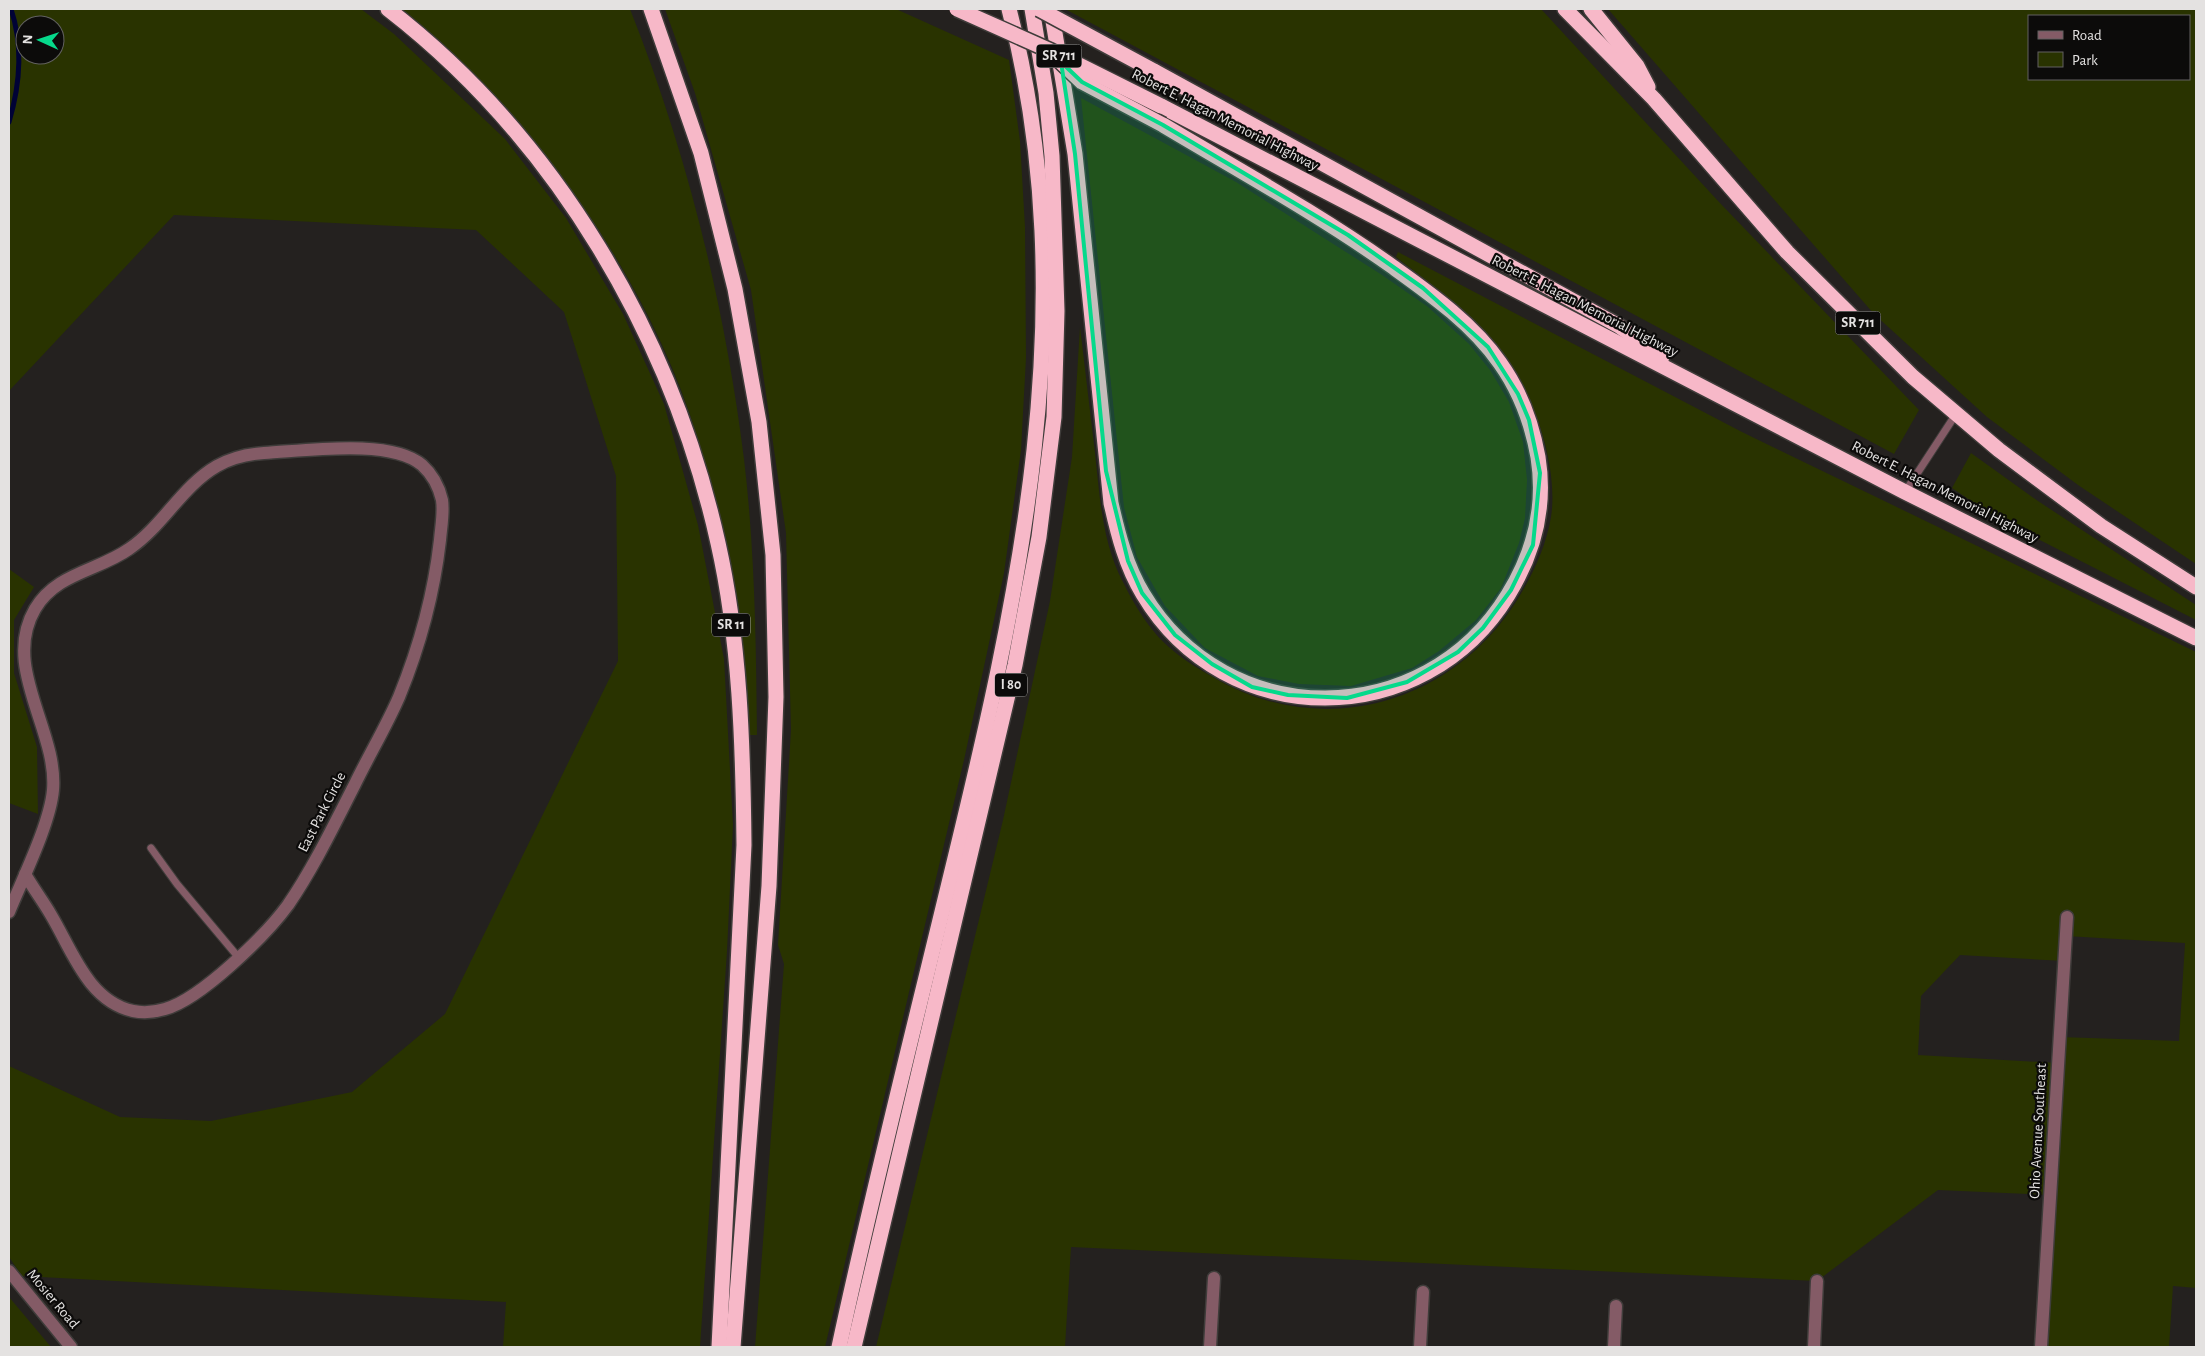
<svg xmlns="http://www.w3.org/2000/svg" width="2205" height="1356" font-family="'Alegreya Sans',sans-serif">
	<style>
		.green { fill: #293300; fill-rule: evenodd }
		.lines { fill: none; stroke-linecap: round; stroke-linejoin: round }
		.stream { stroke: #000235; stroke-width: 5 }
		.lane-casing { stroke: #3f3c3a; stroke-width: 9 }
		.street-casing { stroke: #3f3c3a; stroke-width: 15 }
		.highway-casing { stroke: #3f3c3a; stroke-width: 18 }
		.lane { stroke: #845b66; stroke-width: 7 }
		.street { stroke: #845b66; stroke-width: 12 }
		.highway { stroke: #f7b8c8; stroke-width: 15 }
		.highway-bridge-casing { stroke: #3f3c3a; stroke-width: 18; stroke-linecap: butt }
		.highway-bridge { stroke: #f7b8c8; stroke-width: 15 }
		.marked { fill: #06d98b; fill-opacity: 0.2; stroke: #06d98b; stroke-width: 4; stroke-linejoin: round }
		.labels { text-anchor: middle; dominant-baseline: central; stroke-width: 4.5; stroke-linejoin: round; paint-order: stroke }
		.shield { fill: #0c0b0a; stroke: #a3a2a0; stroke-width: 1 }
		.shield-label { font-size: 14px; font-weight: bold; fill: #e4e2e1 }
		.street-label { font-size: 15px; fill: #e4e2e1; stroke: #0c0b0a }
	</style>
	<rect width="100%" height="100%" fill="#24211f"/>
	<g class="green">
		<path d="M9 9H361L394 34 505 139 566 218 623 314 664 404 698 525 724 659 733 825 727 951 700 1347H503L506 1302 22 1276 9 1257V1066L120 1117 211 1121 352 1092 445 1014 618 661 616 476 564 312 476 230 174 215 9 391ZM25 25H55V55H25Z"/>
		<path d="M402 9H630C687 152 725 306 744 459 755 551 756 643 757 735H750C744 634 727 533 697 436 648 276 531 113 402 9Z"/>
		<polygon points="665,9 896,9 1009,60 1020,141 1025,227 1026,358 1021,450 1004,573 964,760 825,1347 755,1347 784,964 778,945 791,730 786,533 751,290 695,93"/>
		<polygon points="1065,9 1541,9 1719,202 1919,410 1894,454"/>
		<path d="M1608 9H2196V564L2078 485 1987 417 1874 314ZM2029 16H2189V79H2029Z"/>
		<polygon points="1081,98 1236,182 1382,275 1428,307 1469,344 1490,370 1509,402 1523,442 1527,480 1525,518 1519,543 1501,588 1476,620 1439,651 1412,668 1351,686 1299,684 1258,676 1205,648 1165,606 1137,557 1124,507"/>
		<path d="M1398 252 1742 432 2196 652V1288L2173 1286 2169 1347H2041L2050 1195 1938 1190 1817 1281 1071 1247 1065 1347H876L1003 820 1050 601 1072 457 1080 327C1085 369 1090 411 1095 453 1100 498 1102 542 1123 582 1134 605 1151 632 1170 648 1182 659 1199 669 1213 677 1322 742 1454 704 1519 597 1534 572 1546 546 1551 517 1558 471 1538 407 1513 368 1484 322 1438 290 1396 257ZM2066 936 2185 943 2179 1041 2060 1037 2058 1063 1918 1055 1921 996 1960 955 2064 961Z"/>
		<polygon points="1971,453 2038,501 2196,605 2196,620 1995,517 1952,488"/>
		<polygon points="9,569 34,587 14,620 14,673 37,747 38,814 9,803"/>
		<polygon points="9,1297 51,1347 9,1347"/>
	</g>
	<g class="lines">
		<path class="stream" d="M9 122C20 85 23 45 11 9"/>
		<g class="lane-casing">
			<g id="lane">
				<polyline points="1905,492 1956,414"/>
				<polyline points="151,848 177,884 239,958"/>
			</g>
		</g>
		<g class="street-casing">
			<g id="street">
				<path d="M9 912C22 880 50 824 53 790 58 730 1 667 35 609 56 573 98 571 129 549 163 526 182 486 217 466 231 458 248 454 264 453 304 451 391 438 422 465 432 474 439 487 442 500 444 513 441 527 440 540 434 593 419 648 399 697 386 727 369 755 355 784 334 825 314 867 288 905 266 935 201 999 165 1009 155 1012 143 1013 133 1011 88 1001 72 950 51 915 43 901 33 888 25 874"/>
				<polyline points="9,1271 71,1347"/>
				<polyline points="1210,1347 1214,1278"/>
				<polyline points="1420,1347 1423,1292"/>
				<polyline points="1614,1347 1616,1306"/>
				<polyline points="1814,1347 1817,1281"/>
				<polyline points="2041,1347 2067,917"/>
			</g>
		</g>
		<g class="highway-casing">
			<g id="highway">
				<path d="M388 9C556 139 672 336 718 543 740 640 743 746 744 845L719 1347"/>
				<polyline points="651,9 701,153 735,289 759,422 773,555 776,697 769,886 733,1347"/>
				<path d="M1051 9 1075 154 1111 503C1118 534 1126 566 1143 594 1226 733 1424 732 1508 595 1534 553 1546 507 1538 457 1532 424 1520 391 1500 363 1473 324 1432 295 1393 267 1320 215 1240 171 1163 125"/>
				<polyline points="1565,9 1654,99 1787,252 1913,377 1999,450 2101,526 2196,587"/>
				<polyline points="1591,9 1637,66 1648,87"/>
				<polyline points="1154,71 1619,326 1662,357"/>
				<polyline points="1161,106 1905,492 2196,638"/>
				<path d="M839 1347C872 1193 911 1040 948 887 1019 597 1086 305 1009 9"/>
				<polyline points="854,1347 1015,665 1039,537 1054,417 1057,311 1052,156 1046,93 1032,9"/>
			</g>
		</g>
		<use href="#lane" class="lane"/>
		<use href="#street" class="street"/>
		<use href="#highway" class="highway"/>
		<g class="highway-bridge-casing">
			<g id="highway-bridge">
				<polyline points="957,9 1051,51 1161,106"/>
				<polyline points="1039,9 1154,71"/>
				<polyline points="1060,61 1082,82 1163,125"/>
			</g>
		</g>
		<use href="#highway-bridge" class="highway-bridge"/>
	</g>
	<path class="marked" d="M1061 62 1082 82 1163 125 1348 235 1423 288 1488 347 1518 394 1529 420 1540 473 1533 545 1511 590 1483 628 1458 652 1407 682 1347 698 1288 695 1252 687 1212 664 1175 635 1142 593 1128 561 1106 471 1075 154Z"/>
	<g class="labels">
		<g class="shield">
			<rect x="1036.5" y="44.5" width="45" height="23" rx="4"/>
			<rect x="1835.5" y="311.5" width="45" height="23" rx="4"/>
			<rect x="712" y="613.5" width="38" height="23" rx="4"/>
			<rect x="995" y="673.5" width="32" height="23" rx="4"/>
		</g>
		<g class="shield-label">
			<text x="1059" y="56">SR 711</text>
			<text x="1858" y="323">SR 711</text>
			<text x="731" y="625">SR 11</text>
			<text x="1011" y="685">I 80</text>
		</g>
		<g class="street-label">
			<text transform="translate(1225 120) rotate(27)">Robert E. Hagan Memorial Highway</text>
			<text transform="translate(1585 306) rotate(27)">Robert E. Hagan Memorial Highway</text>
			<text transform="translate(1945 492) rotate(27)">Robert E. Hagan Memorial Highway</text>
			<text transform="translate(322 812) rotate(-63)">East Park Circle</text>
			<text transform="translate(2038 1131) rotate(-87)">Ohio Avenue Southeast</text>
			<text transform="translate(53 1299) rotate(50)">Mosier Road</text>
		</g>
	</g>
	<rect width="2205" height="1356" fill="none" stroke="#e4e2e1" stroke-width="20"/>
	<rect x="2028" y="15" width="162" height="65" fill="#0c0b0a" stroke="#626160"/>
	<rect x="2038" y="31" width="25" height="8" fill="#845b66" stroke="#626160"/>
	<text x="2072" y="40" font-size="15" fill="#e4e2e1">Road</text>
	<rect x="2038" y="52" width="25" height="15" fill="#293300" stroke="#626160"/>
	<text x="2072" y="65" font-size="15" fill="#e4e2e1">Park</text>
	<g transform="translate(40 40) rotate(273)"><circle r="24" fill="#0c0b0a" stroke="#626160"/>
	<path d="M0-4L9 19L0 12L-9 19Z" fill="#06d98b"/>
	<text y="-8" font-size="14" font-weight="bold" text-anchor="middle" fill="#e4e2e1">N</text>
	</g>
</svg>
